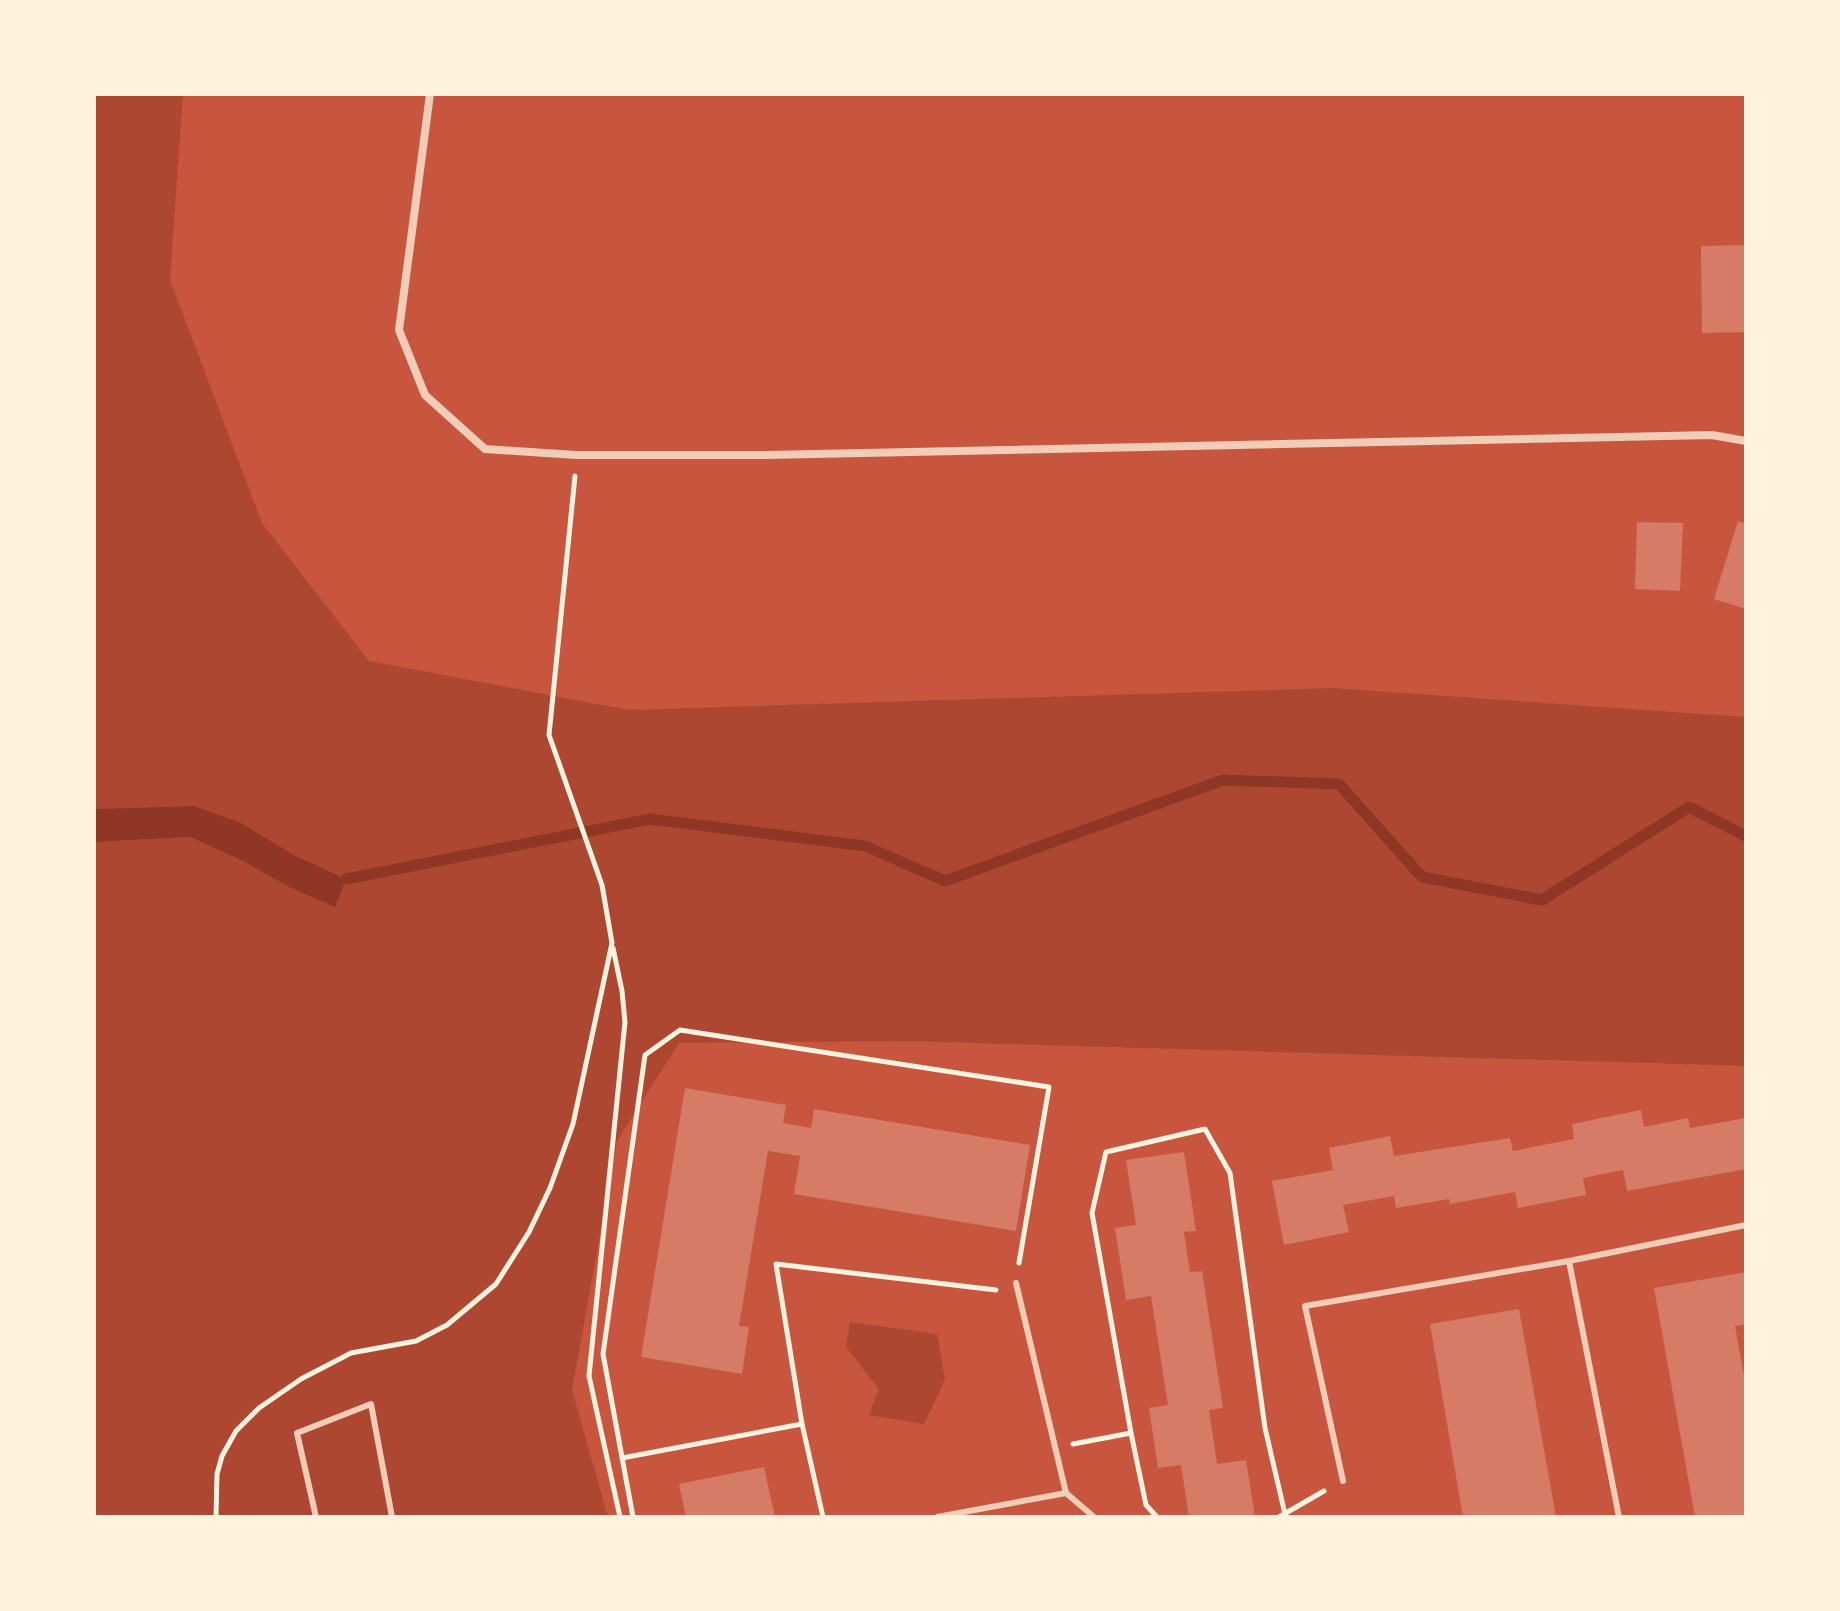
<svg xmlns="http://www.w3.org/2000/svg" width="1840" height="1611" font-family="'Roboto Serif',serif">
	<style>
		.green { fill: #ae4732 }
		.water { fill: #8f3625 }
		.lines { fill: none; stroke-linecap: round; stroke-linejoin: round }
		.stream { stroke: #8f3625; stroke-width: 11 }
		.building { fill: #d67c66 }
		.path { stroke: #fff3e0; stroke-width: 5 }
		.service { stroke: #f1ccb7; stroke-width: 6 }
		.minor { stroke: #f1ccb7; stroke-width: 8 }
	</style>
	<rect width="100%" height="100%" fill="#c8553d"/>
	<g class="green">
		<polygon points="94,94 183,94 170,280 262,523 369,661 629,710 1332,688 1746,717 1746,1066 909,1041 679,1043 617,1141 572,1390 608,1517 94,1517 94,842 190,837 241,860 291,888 334,906 345,879 194,806 94,809"/>
		<polygon points="850,1322 937,1334 945,1380 924,1424 869,1415 879,1389 846,1347"/>
	</g>
	<polygon class="water" points="194,806 241,823 292,854 346,879 335,907 291,888 241,860 190,837 94,842 94,809"/>
	<g class="lines">
		<polyline class="stream" points="346,879 650,819 865,846 945,881 1223,780 1339,784 1422,877 1542,900 1689,807 1746,836"/>
	</g>
	<g class="building">
		<polygon points="1746,245 1746,332 1702,333 1701,246"/>
		<polygon points="1738,521 1746,524 1746,609 1714,599"/>
		<polygon points="1637,522 1683,523 1680,591 1635,589"/>
		<polygon points="685,1088 786,1105 783,1123 811,1128 814,1109 1030,1145 1016,1231 794,1194 800,1156 768,1151 739,1326 749,1327 742,1374 641,1357"/>
		<polygon points="1641,1110 1644,1127 1688,1118 1690,1128 1746,1118 1746,1169 1627,1191 1623,1170 1583,1178 1586,1195 1518,1208 1515,1192 1450,1204 1449,1199 1396,1208 1394,1196 1343,1205 1349,1232 1284,1245 1272,1181 1333,1170 1329,1148 1390,1136 1394,1156 1510,1138 1513,1151 1574,1139 1572,1124"/>
		<polygon points="1184,1152 1196,1231 1184,1232 1190,1272 1202,1271 1223,1408 1209,1410 1217,1464 1246,1460 1255,1517 1189,1517 1181,1465 1158,1468 1149,1408 1168,1405 1151,1296 1126,1300 1115,1228 1136,1225 1126,1160"/>
		<polygon points="1746,1272 1746,1324 1735,1326 1746,1387 1746,1517 1695,1517 1654,1288"/>
		<polygon points="1519,1309 1556,1517 1463,1517 1430,1324"/>
		<polygon points="764,1467 775,1517 686,1517 679,1484"/>
	</g>
	<g class="lines">
		<g class="path">
			<polyline points="613,948 622,991 625,1022 589,1376 620,1517"/>
			<polyline points="1073,1444 1131,1433"/>
			<polyline points="622,1458 802,1424"/>
			<polyline points="216,1517 217,1474 222,1456 236,1431 259,1408 301,1379 351,1353 416,1341 447,1325 496,1284 529,1232 550,1188 573,1124 612,943 602,885 549,735 575,476"/>
			<polyline points="633,1517 603,1354 645,1055 680,1030 1049,1087 1019,1263"/>
			<polyline points="823,1517 802,1424 776,1264 996,1290"/>
			<polyline points="1157,1517 1146,1505 1131,1433 1092,1213 1106,1152 1205,1129 1230,1173 1265,1428 1285,1514"/>
			<polyline points="1279,1517 1324,1491"/>
		</g>
		<g class="service">
			<polyline points="1569,1261 1619,1517"/>
			<polyline points="1016,1283 1066,1493 1094,1517"/>
			<polyline points="1343,1481 1305,1306 1569,1261 1746,1225"/>
			<polyline points="316,1517 297,1433 371,1404 392,1517"/>
			<polyline points="937,1517 1066,1493"/>
		</g>
		<polyline class="minor" points="430,94 399,330 425,395 485,449 576,455 767,455 1712,435 1746,441"/>
	</g>
	<rect width="1840" height="1611" fill="none" stroke="#fff3e0" stroke-width="192"/>
</svg>
